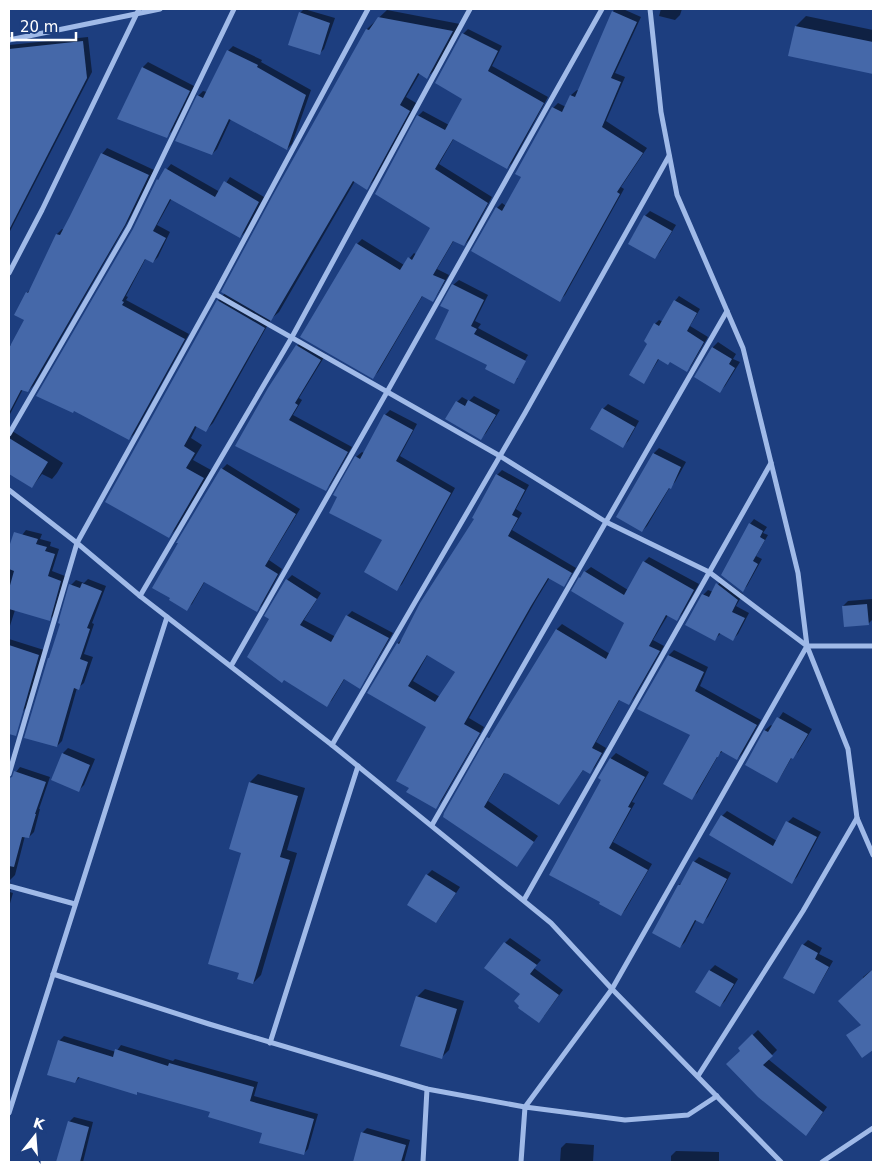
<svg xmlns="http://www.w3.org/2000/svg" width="882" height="1171" font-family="'DejaVu Sans',sans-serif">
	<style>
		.shadow { fill: #0007; fill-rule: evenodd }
		.building { fill: #4568a9; fill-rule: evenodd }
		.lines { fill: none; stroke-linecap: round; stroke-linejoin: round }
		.minor { stroke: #a0bae8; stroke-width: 5 }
	</style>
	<rect width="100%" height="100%" fill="#1d3e7f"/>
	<g class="shadow">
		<polygon points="304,9 335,18 324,49 319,54 300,13"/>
		<polygon points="615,9 623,9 641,17 615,73 625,77 606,121 647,148 621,187 624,189 565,295 560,300 497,208 502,203 506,206 523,177 553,108 558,103 566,107 571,95 577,90 579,91 613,11"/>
		<polygon points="661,9 682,9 680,15 675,20 659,16"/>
		<polygon points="387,10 460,24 435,70 427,77 420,73 406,97 416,103 374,180 367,188 355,181 279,312 271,319 213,423 206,430 197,426 191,438 202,445 193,460 211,470 176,529 169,536 106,501 218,301 225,293 274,195 367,29"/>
		<polygon points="806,16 873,30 873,73 790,55 796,26"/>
		<polygon points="468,29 502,46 492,66 548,97 512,163 507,168 454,138 439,164 492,197 469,240 464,245 454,240 437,269 449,275 437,295 432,300 423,295 378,372 373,377 357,244 362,239 404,265 414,253 417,255 432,228 418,116 423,111 449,125 464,98 463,34"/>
		<polygon points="88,37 92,72 9,233 9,142 24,110 9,101 9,45"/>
		<polygon points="233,46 262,60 261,62 311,90 292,144 287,149 231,119 217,149 212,154 198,96 203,91 207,92 228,51"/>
		<polygon points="148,62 194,86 172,131 167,136 119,118 143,67"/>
		<polygon points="107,148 154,170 130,218 34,385 28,391 23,389 9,416 9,344 12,346 26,320 27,293 32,287 57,234 62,229 64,230 102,154"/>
		<polygon points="171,164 220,192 230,177 264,197 245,232 240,237 172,198 157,225 170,232 158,257 153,262 146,258 126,296 128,297 126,300 189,334 134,434 129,439 74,410 134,230 158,180"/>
		<polygon points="650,211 676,225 660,252 655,257 645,216"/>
		<polygon points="459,280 488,295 475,321 481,324 478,328 530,356 528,355 515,378 518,378 513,383 489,364 451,310 453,285"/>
		<polygon points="679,296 700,309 690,326 708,337 691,366 687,370 671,361 659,359 644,383 649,343 655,324 659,320 663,322 675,301"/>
		<polygon points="302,341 326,354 299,398 302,400 293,415 352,447 330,485 325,490 237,446 297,346"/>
		<polygon points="718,342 736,354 733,359 740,362 725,386 720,391 696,376 713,347"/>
		<polygon points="474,396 500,410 486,433 481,438 457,402 462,397 469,401"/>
		<polygon points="608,404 639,421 628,441 623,446 603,409"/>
		<polygon points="390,410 417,424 400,456 455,488 402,584 397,589 383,540 356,457 362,452 364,453 385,415"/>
		<polygon points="9,429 63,463 57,473 52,479 42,474 32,487 17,460 9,456"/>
		<polygon points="659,448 686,462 675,482 670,487 647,526 642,531 654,453"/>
		<polygon points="227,464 300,509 269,560 282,569 262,605 257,610 205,581 192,604 186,609 172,598 222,469"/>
		<path d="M502 470 529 485 516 509 522 513 512 530 576 568 568 580 563 585 550 577 536 600 469 718 484 727 441 802 436 807 427 727 397 708 398 643 403 638 476 519 497 475ZM428 654 456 671 440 697 413 681Z"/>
		<polygon points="754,519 767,527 763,533 768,535 756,556 762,559 747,586 743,590 722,575 750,524"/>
		<polygon points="26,530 42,534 40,539 51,542 50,546 59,549 52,571 65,576 54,615 49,620 15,610 9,629 9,552"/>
		<polygon points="649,557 699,584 682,614 677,619 668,615 653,640 664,646 634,698 629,703 620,699 596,742 606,748 595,767 590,772 584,769 559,803 505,772 488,801 538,836 521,860 444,816 488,738 494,732 557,629 562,624 610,654 626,622 585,572 591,567 628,590 644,562"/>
		<polygon points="292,575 321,593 304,620 336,637 347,616 352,611 393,633 364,682 359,687 345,678 332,700 327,705 271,618 287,580"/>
		<polygon points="88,579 106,586 92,623 94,624 84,654 93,657 84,683 78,688 77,688 62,741 57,746 62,623 71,585 76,580 84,583"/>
		<polygon points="722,579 743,594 736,606 749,613 738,634 733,639 721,633 715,639 703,595 708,590 713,592"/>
		<polygon points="872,599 873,619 868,624 843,606 848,601"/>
		<polygon points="9,639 44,650 27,707 22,712 9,708"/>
		<polygon points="674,650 708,667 700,686 761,720 742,754 737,759 723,751 719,754 697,793 691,798 691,735 639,708 669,655"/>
		<polygon points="783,712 812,729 798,752 792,757 781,776 776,781 746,764 765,730 771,725 773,727"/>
		<polygon points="68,748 95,759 84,785 79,790 63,753"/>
		<polygon points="616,753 649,772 632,802 635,803 613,842 652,864 626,909 621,915 601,903 602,780 599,778 611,758"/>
		<polygon points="20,767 50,777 39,809 40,809 34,832 29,837 25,836 15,875 9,881 12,885 10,892 13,893 9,907 9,781"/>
		<polygon points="258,774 305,788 287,850 297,853 261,975 253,983 240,972 243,852 250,782"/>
		<polygon points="727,811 777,841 788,822 793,817 821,832 797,877 792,882 722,816"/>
		<polygon points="699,857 731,873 708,917 703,922 697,919 685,942 680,947 679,885 684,881 694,862"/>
		<polygon points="432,870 460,887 441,916 436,922 427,875"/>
		<polygon points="510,938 541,960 534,968 563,990 544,1016 505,943"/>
		<polygon points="808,940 822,948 819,954 833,961 818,987 813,992 803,945"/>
		<polygon points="715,965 738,979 725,1001 720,1006 697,992 710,970"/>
		<polygon points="873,969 873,1004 857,1019 863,977"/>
		<polygon points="425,989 464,1001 449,1050 441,1058 417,997"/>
		<polygon points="758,1030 777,1050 768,1059 827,1107 811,1129 739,1048"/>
		<polygon points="64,1036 116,1052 121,1045 173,1061 175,1059 258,1082 254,1096 318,1114 308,1149 303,1154 263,1132 211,1111 139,1091 136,1093 81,1076 75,1082 59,1041"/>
		<polygon points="74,1117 93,1122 83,1162 58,1162 69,1122"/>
		<polygon points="367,1128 410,1140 404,1162 354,1162 362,1133"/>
		<polygon points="566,1143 594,1145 593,1162 560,1162 561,1148"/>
		<polygon points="676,1151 719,1152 719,1162 671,1162 671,1156"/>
	</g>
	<g class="building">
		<polygon points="612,11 637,22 611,78 621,82 602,127 643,153 617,192 620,194 560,302 471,251 496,207 502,211 521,177 515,174 552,107 562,112 570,95 575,97"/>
		<polygon points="299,12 330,23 320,55 288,45"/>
		<polygon points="378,17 453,31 427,79 418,73 400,105 410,111 367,190 353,181 271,321 221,292 273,195 366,29 369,30"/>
		<polygon points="795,26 873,42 873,74 788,56"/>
		<polygon points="462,33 498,51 488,71 544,103 507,169 453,139 435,169 488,203 464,246 453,241 433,275 445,280 433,302 422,296 373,379 300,337 356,243 400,270 408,257 412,260 430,228 375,194 417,115 445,130 462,99 435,83"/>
		<polygon points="83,41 87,78 9,230 9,49"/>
		<polygon points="227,50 258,65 257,67 306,95 287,150 229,119 212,155 175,141 197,95 203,98"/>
		<polygon points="142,67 190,91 167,138 117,119"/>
		<polygon points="101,153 149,175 125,225 28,392 21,390 9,413 9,348 24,320 14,315 26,292 28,293 56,234 60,235 70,216"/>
		<polygon points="165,168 215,197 224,181 259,202 240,238 170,199 153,231 166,238 153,263 145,259 122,301 124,302 122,305 185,339 129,440 74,411 73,413 36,396 133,229 157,179 158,180"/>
		<polygon points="644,215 672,231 655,259 628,244"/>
		<polygon points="452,284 484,300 471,326 477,329 474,334 526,361 514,384 485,369 487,365 435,339 449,310 440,306"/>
		<polygon points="217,300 265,328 206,432 195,426 184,446 195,453 186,468 204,478 169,538 105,502"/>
		<polygon points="674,300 697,313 687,331 704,342 687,372 670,362 668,365 658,359 644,384 629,375 647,344 644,341 654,323 659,326"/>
		<polygon points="296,345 321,360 295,403 298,405 289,420 348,452 326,491 235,446 268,388"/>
		<polygon points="712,347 732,359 729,364 735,368 720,393 694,377"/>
		<polygon points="468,400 496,415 481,440 445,419 456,401 465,406"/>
		<polygon points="602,408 635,427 623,448 590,429"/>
		<polygon points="384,414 413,430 396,461 451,493 397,591 364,572 382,540 329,513 337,497 333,495 355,456 360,459"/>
		<polygon points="9,438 48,462 32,488 9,474"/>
		<polygon points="653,453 681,467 671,489 669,488 642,532 616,517"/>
		<polygon points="221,468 296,514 265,566 278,574 257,612 204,582 187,611 169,600 170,598 152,588 178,543 176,543"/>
		<path d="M496 474 525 490 512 515 518 518 508 536 572 573 564 587 548 578 531 606 464 724 480 733 436 809 406 792 409 788 396 781 426 727 367 693 397 643 399 644 420 603 474 519 472 518ZM427 655 455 672 435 702 408 686Z"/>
		<polygon points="749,523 763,531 760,537 765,540 753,561 758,564 743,592 721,575"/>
		<polygon points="14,532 38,539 36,544 47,547 45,551 55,554 48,576 61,581 50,621 9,609 9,589 14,571 9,569 9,547"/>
		<polygon points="643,561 694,590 677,621 666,615 649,646 660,651 629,705 619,700 592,748 602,753 590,774 583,770 559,805 508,774 504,773 484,807 534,842 517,867 443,817 444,813 487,737 489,738 556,629 606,659 624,623 571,591 579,577 580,578 584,571 624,595"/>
		<polygon points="286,579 317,599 300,625 331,642 346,615 389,638 360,689 344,679 327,707 284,680 282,683 247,657 269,619 264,616"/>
		<polygon points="82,583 102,591 87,628 90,629 80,659 88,662 79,690 74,688 57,747 24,738 48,658 49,658 60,624 58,623 69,584 80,588"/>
		<polygon points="716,583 738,600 732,612 745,618 733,641 719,633 715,641 685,625 702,594 709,597"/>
		<polygon points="867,604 869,625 844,627 842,606"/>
		<polygon points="9,645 39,655 16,736 9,734"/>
		<polygon points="668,655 704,672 695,691 757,725 737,760 721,751 718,757 717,757 692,800 663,784 690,735 637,709"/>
		<polygon points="777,717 808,734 793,759 791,758 777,783 745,765 764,730 768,732"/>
		<polygon points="62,753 90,765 79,792 51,780"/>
		<polygon points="610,758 645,777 628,807 631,808 609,848 648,870 621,916 599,904 600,902 549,875 601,780 598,778"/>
		<polygon points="14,771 46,782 35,814 36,814 29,838 22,837 14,867 9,866 9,778 12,777"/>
		<polygon points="249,782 298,796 280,857 290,860 253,984 237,979 239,973 208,964 241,853 229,849"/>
		<polygon points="721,815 773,846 786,821 817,837 792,884 709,835"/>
		<polygon points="693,861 727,879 703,924 695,920 680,948 652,933 678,885 680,885"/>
		<polygon points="426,874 456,893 436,923 407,905"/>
		<polygon points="504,942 537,965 530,974 559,995 539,1023 518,1008 519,1006 514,1001 520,994 484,968"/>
		<polygon points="802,944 818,953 815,959 829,967 814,994 783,978"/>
		<polygon points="873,969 873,1050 862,1058 846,1035 861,1025 838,1001"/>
		<polygon points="709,970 734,984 720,1007 695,992"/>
		<polygon points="416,996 457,1009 442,1059 400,1046"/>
		<polygon points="752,1034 773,1056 763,1065 823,1112 806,1136 758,1097 726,1064 740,1051 738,1048"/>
		<polygon points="58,1040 113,1057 115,1049 168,1066 169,1063 254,1087 250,1101 314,1119 304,1155 259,1143 262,1133 208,1117 210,1112 137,1092 137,1095 78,1077 75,1083 47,1075"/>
		<polygon points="68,1121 89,1127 80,1162 56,1162"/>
		<polygon points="361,1132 406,1145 401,1162 353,1162"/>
	</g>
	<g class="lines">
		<g class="minor">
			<polyline points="650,9 661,112 677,195 743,348 798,573 807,646"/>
			<polyline points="9,40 160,9"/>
			<polyline points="9,273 42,210 139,9"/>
			<polyline points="215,294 500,456 606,522 709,572 807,646 873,646"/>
			<polyline points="9,434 129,227 234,9"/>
			<polyline points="9,490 77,543 140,596 332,745 551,923 612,989 781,1162"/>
			<polyline points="140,596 292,337 470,9"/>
			<polyline points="231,666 387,392 602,9"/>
			<polyline points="332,745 525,413 669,156"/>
			<polyline points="9,774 77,543 215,294 368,9"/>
			<polyline points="432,825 727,311"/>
			<polyline points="9,886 75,904"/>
			<polyline points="524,900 771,463"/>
			<polyline points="53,974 209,1024 427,1089 525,1107 612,989 807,646 848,749 857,818 873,855"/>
			<polyline points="270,1043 358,766"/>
			<polyline points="698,1076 803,911 857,818"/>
			<polyline points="9,1113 167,617"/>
			<polyline points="423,1162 427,1089"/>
			<polyline points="521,1162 525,1107 625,1120 688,1115 717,1096"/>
			<polyline points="822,1162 873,1128"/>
		</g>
	</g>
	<rect width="882" height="1171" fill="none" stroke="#ffffff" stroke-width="20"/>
	<g transform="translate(35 1136) rotate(17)" stroke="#1d3e7f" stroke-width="4" paint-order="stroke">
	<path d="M0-4L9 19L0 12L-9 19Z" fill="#ffffff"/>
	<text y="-8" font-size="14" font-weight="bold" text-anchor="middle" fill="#ffffff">K</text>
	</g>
	<path d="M12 32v8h64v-8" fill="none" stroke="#ffffff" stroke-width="2.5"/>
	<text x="20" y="32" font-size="15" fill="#ffffff" stroke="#1d3e7f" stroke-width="4" paint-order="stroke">20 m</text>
</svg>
